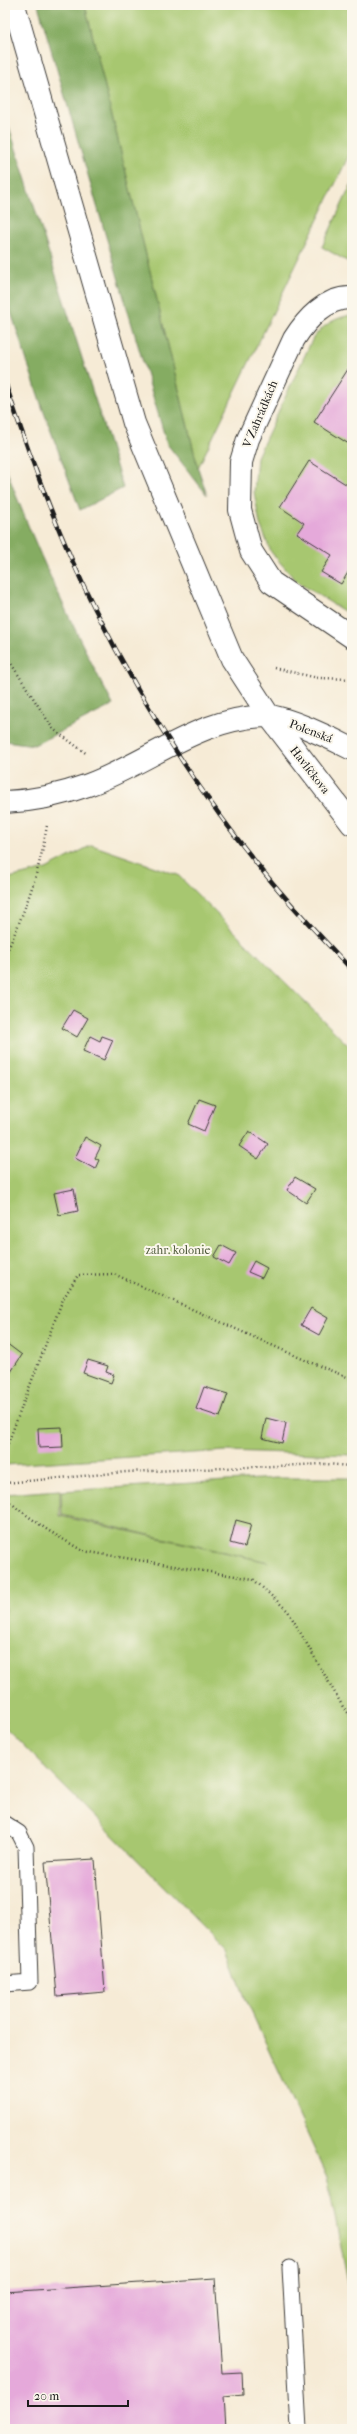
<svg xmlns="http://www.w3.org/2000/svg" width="357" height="2434" font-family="'IM FELL French Canon',serif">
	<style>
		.green { fill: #a7c76f; stroke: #627246 }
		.forest { fill: #85ac62; stroke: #50643f }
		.building { fill: #e5a9da }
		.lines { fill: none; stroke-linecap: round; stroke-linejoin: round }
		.service-casing { stroke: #3d3b38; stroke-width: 17 }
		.minor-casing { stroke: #3d3b38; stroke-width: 24 }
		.tertiary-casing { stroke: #3d3b38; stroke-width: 24 }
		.path { stroke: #3d3b38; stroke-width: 2.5; stroke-dasharray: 1 3; stroke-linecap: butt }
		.service { stroke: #fff; stroke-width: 15 }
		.minor { stroke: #fff; stroke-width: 22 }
		.tertiary { stroke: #fff; stroke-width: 22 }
		.rail-casing { stroke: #1c1c1c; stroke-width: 4.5 }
		.rail { stroke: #fbf7ec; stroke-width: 3; stroke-dasharray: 9; stroke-linecap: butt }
		.labels { text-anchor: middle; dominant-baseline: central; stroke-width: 4; stroke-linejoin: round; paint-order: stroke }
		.street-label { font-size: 12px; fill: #1c1c1c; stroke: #fbf7ec }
		.park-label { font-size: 12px; fill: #4d5839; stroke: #fbf7ec }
	</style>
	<rect width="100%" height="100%" fill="#fbf7ec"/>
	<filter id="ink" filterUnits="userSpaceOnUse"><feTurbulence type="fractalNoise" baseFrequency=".025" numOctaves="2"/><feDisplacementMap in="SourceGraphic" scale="8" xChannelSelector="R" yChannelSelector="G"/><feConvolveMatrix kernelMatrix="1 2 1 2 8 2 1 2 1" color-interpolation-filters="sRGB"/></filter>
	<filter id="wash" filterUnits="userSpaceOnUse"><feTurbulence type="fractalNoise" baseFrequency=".012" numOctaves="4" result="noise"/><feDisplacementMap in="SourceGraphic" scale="16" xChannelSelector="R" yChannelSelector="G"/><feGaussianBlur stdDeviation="0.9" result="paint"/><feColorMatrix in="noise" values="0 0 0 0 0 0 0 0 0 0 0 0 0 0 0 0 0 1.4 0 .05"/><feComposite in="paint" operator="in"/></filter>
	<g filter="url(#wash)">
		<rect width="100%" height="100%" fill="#f6ebd6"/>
		<g class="green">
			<polygon points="85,5 352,5 352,149 198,468"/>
			<polygon points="352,183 352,264 322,247"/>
			<path d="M352 315V616L297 582 271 552 260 524 254 492 257 457 313 338C323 325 336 317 352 315Z"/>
			<polygon points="92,845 178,875 352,1049 352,1455 226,1451 5,1465 5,879 46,869"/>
			<polygon points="276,1478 352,1478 352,2303 327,2177 246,2000 227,1950 5,1727 5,1494 60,1490 60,1516 268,1562 62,1515 61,1491"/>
		</g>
		<g class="forest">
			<polygon points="38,5 85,5 198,468 207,495 167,444"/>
			<polygon points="5,114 123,488 80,510 42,407 5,294"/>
			<path d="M5 466C35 548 72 626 113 705L34 745 5 741Z"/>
		</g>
		<g id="blocks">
			<g class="building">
				<polygon points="352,363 352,446 314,422"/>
				<polygon points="309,461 352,488 352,566 341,584 321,572 332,555 297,533 304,523 280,507"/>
				<polygon points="73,1010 88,1018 77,1037 62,1028"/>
				<polygon points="90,1036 100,1041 102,1036 113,1040 104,1060 83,1051"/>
				<polygon points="199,1099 215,1105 204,1131 188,1124"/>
				<polygon points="249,1131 268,1144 258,1159 239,1146"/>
				<polygon points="85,1137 101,1146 95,1158 99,1160 95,1169 75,1158"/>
				<polygon points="295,1177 315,1189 306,1203 287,1190"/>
				<polygon points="74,1189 78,1211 59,1215 54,1193"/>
				<polygon points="221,1245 236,1253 229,1265 214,1257"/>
				<polygon points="254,1261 267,1268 262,1278 248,1272"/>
				<polygon points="311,1308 328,1318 319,1335 301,1325"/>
				<polygon points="6,1343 22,1355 5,1381 5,1345"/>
				<polygon points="88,1360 108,1366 106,1372 114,1375 111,1383 83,1373"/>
				<polygon points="204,1387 228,1394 220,1417 196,1409"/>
				<polygon points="266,1418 286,1423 282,1443 262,1438"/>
				<polygon points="62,1427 63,1447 39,1448 38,1428"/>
				<polygon points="236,1520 251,1524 245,1547 230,1543"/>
				<polygon points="95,1859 105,1992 57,1996 45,1862"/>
				<polygon points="215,2278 222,2373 242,2372 243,2394 224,2396 226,2429 5,2429 5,2292"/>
			</g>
		</g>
	</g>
	<g filter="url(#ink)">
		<use href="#blocks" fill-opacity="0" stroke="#3d3b38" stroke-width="1"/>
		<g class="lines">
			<g class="service-casing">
				<g id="service">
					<polyline points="5,1824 19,1833 26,1847 30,1982 5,1984"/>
					<polyline points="290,2268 299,2429"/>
				</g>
			</g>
			<g class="minor-casing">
				<g id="minor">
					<polyline points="14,5 134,423 232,659 269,716 352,824"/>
					<path d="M352 298C327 296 306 320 294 339L248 439 241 462 240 510 251 551 271 582 352 637"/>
				</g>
			</g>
			<g class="tertiary-casing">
				<path id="tertiary" d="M5 802C34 801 61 795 88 785 149 763 199 717 267 716 285 716 335 740 352 749"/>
			</g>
			<g class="path">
				<polyline points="5,654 53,729 87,754"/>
				<polyline points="274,668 318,678 352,679"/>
				<path d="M5 956C24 913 40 872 47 825"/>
				<polyline points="5,1451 63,1299 78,1275 114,1274 307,1361 352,1379"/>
				<polyline points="5,1483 126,1472 325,1464 352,1466"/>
				<polyline points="5,1497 18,1509 49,1531 83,1551 253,1579 288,1611 343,1707 352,1717"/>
			</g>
			<use href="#service" class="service"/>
			<use href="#minor" class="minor"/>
			<use href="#tertiary" class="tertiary"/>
			<g class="rail-casing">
				<path id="rail" d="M5 382C30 458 58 535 94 607 141 702 199 793 266 875 293 908 323 939 352 970"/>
			</g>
			<use href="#rail" class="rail"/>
		</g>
	</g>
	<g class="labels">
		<g class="street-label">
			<text transform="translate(260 414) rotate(-67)">V Zahrádkách</text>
			<text transform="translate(311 731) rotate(21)">Polenská</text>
			<text transform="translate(310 770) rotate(52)">Havlíčkova</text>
		</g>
		<g class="park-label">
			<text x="178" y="1250">zahr. kolonie</text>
		</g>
	</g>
	<rect width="357" height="2434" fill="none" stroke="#fbf7ec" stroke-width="20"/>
	<path d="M28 2400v6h100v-6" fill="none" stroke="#1c1c1c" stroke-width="2"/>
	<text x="34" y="2400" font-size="12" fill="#1c1c1c" stroke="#fbf7ec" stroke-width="3" paint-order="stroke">20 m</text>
</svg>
